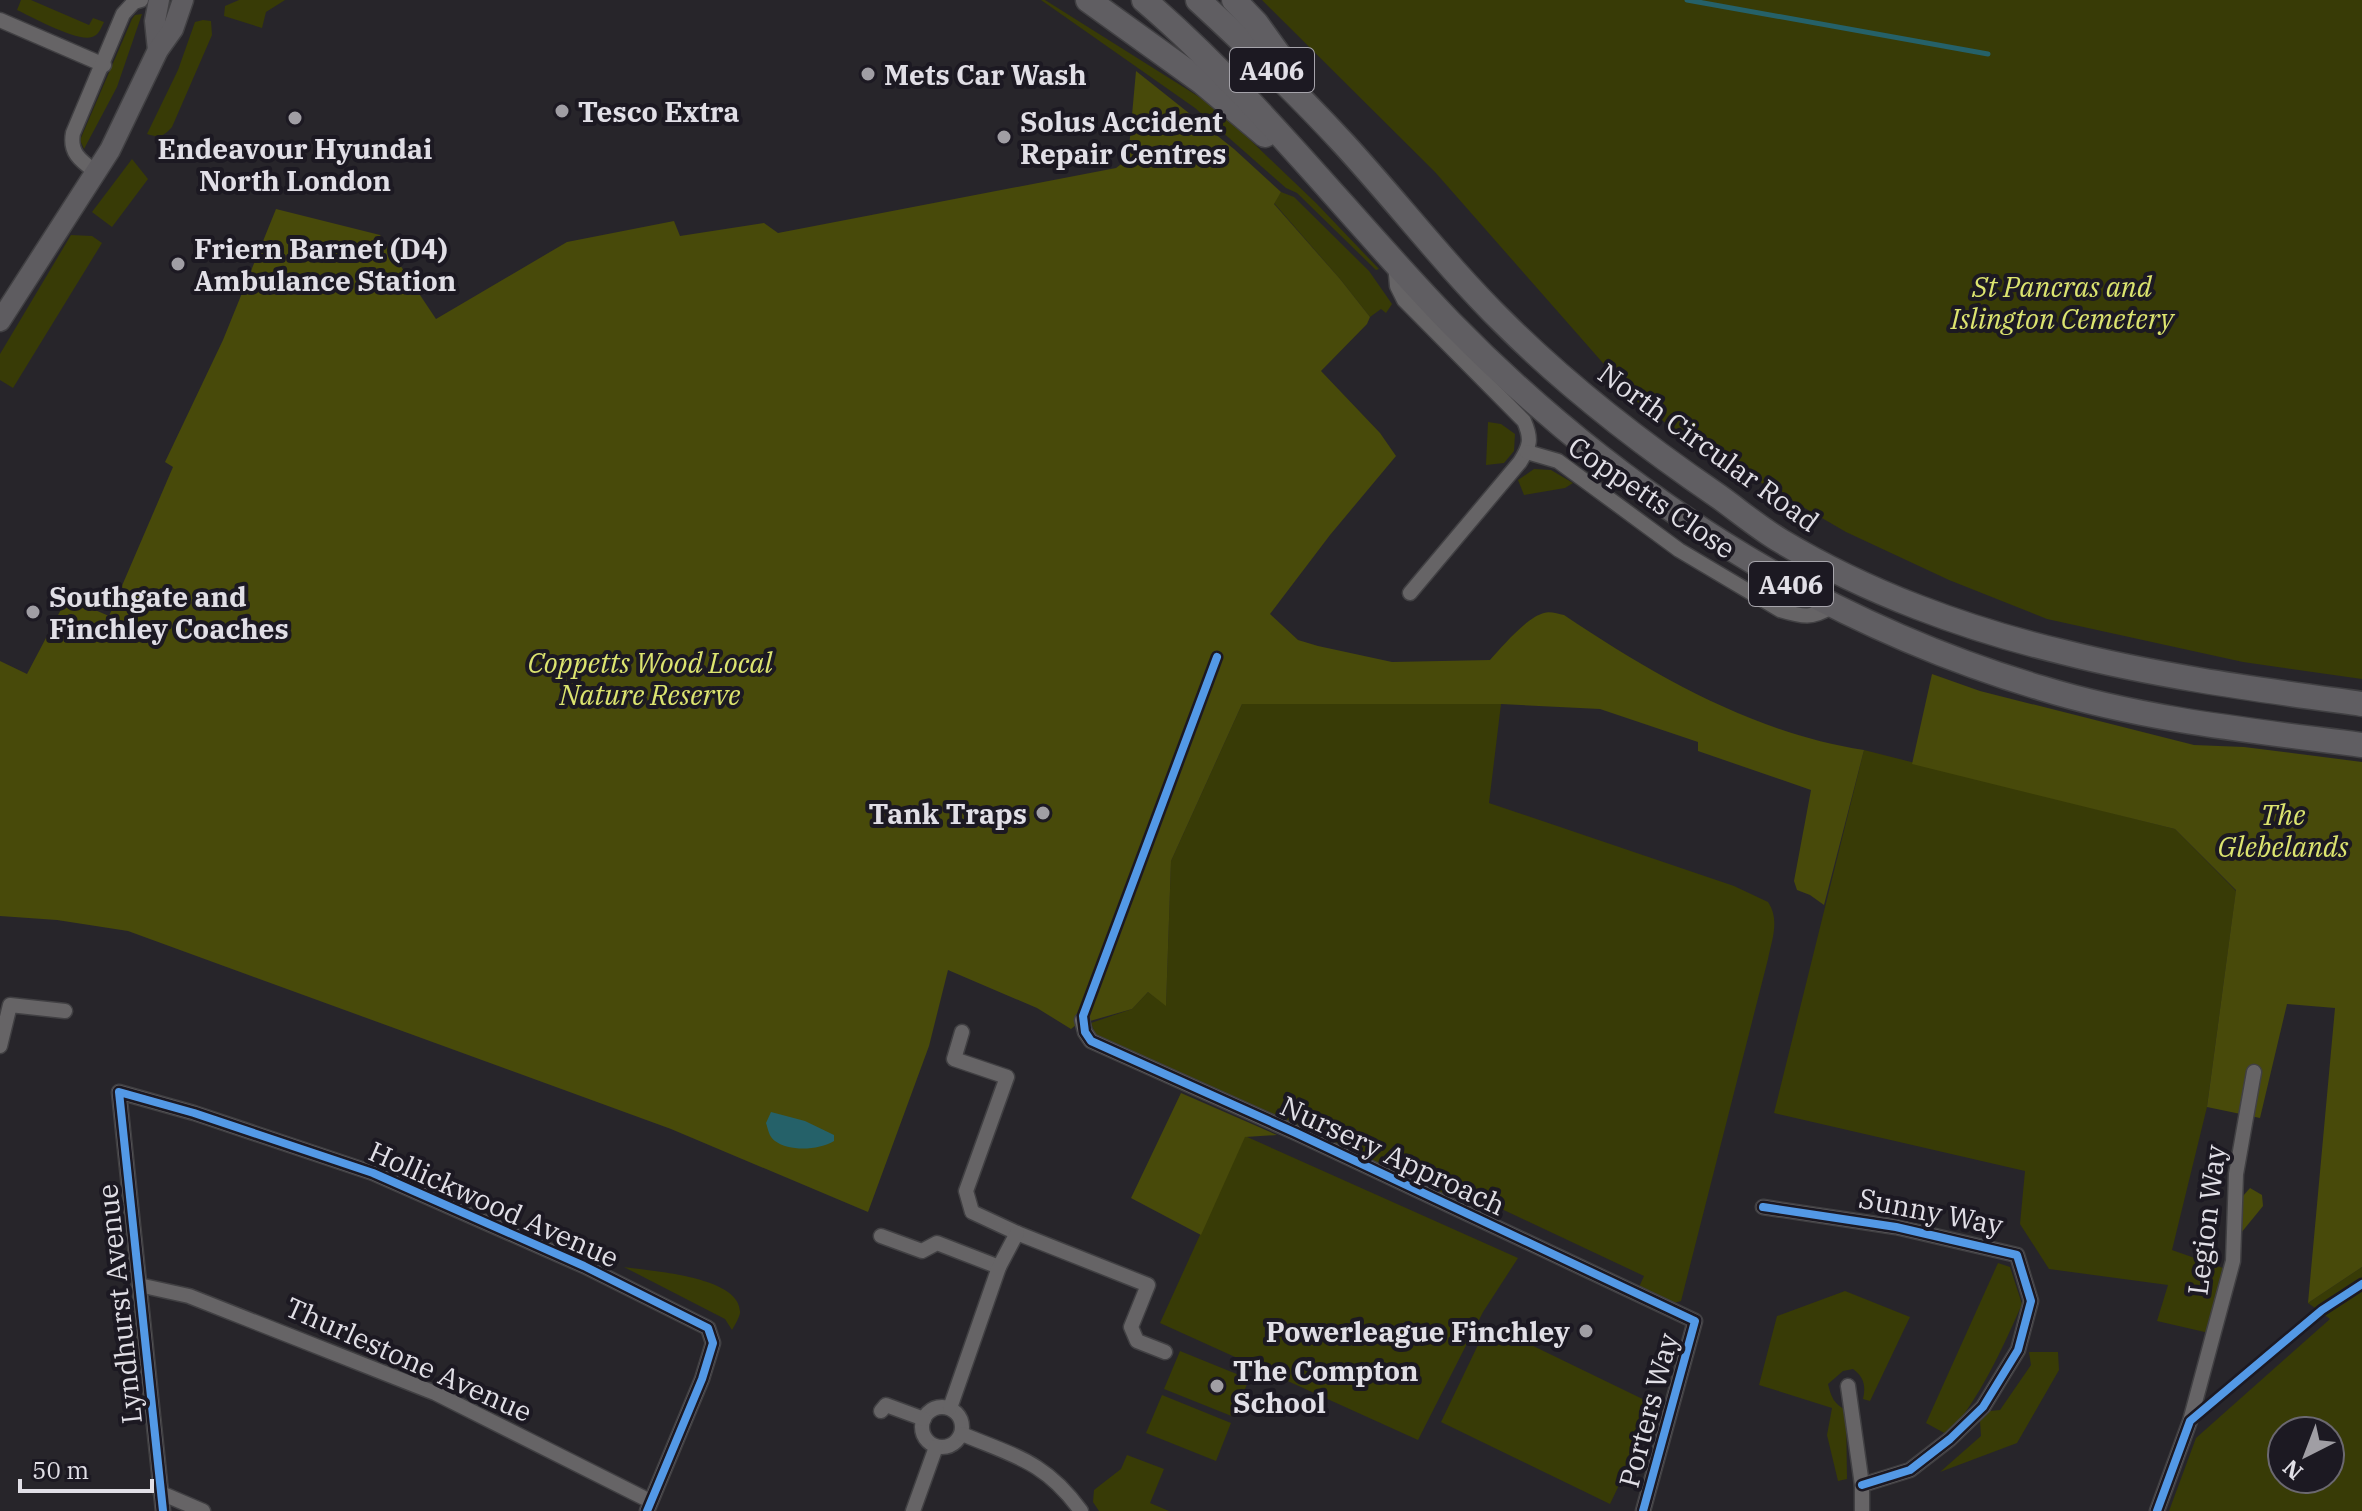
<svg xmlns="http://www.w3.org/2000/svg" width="2362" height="1511" font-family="'IBM Plex Serif',serif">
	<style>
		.green { fill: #383b06; fill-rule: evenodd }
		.forest { fill: #484a0a }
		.water { fill: #256169 }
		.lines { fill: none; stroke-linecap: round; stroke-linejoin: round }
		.stream { stroke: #256169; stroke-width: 5 }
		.minor-casing { stroke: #414043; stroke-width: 17 }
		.secondary-casing { stroke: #414043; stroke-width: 23 }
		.trunk-casing { stroke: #414043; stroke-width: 27 }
		.minor { stroke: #666466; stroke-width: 14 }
		.secondary { stroke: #5e5c60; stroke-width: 20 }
		.trunk { stroke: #605e62; stroke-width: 24 }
		.cycleway-casing { stroke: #1c1922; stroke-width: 13 }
		.cycleway { stroke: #5399e6; stroke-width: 8 }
		.poi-dot { fill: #a09ea4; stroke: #1c1922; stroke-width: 3 }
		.labels { text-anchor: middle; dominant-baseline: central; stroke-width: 8; stroke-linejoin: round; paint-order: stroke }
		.shield { fill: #1c1922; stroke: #a6a4ab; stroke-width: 2 }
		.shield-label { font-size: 26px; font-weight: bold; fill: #e1dfe6 }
		.poi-label { font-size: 28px; font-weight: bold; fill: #e1dfe6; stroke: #1c1922; text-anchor: start }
		.park-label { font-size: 28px; font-style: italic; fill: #dce46f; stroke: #1c1922 }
		.street-label { font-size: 28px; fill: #e1dfe6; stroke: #1c1922 }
	</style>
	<rect width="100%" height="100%" fill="#27252a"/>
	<g class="green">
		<path d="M21 0H31L89 25 93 18 104 22C101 28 99 35 92 37 77 42 32 17 17 10Z"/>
		<polygon points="239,0 285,0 266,12 262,28 224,16 225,6"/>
		<polygon points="1041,0 1045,0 1204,100 1246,136 1316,203 1379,269 1376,270 1297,193 1286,188 1195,108"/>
		<polygon points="1262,0 2362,0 2362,679 2243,662 2047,619 1949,580 1846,532 1698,446 1639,404 1435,172"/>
		<polygon points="142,14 117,87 84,149 80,140 132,19 135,15"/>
		<path d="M203 20 211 21 212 35 172 127C163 137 159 138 147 134L178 70 195 22Z"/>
		<polygon points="132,159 148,179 112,227 92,212"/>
		<polygon points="1281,192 1294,197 1369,271 1392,304 1386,313 1381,309 1370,317 1340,279 1274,203"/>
		<polygon points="71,235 92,236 102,243 13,388 0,380 0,354"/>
		<polygon points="1488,422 1501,424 1515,434 1514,451 1504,463 1486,465"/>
		<polygon points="1534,469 1551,470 1573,483 1565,488 1524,495 1518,480"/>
		<path d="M1242 704H1501L1489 803 1734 886 1768 902C1780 920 1772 939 1768 959L1681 1301 1674 1303 1639 1287 1644 1276 1455 1187 1450 1188 1440 1200 1096 1036 1091 1023 1132 1009 1148 992 1166 1005 1171 861Z"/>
		<polygon points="1864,750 2175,829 2236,891 2207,1107 2172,1250 2223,1268 2209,1333 2157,1321 2168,1285 2049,1269 2020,1224 2025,1171 1774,1113"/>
		<polygon points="1245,1136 1518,1258 1483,1312 1418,1440 1160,1323"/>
		<path d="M1998 1263 2010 1267 2022 1304C2001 1352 1981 1395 1948 1435L1926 1423Z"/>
		<path d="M624 1267C649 1271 742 1276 740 1313 739 1318 735 1325 732 1330L725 1319Z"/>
		<path d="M2362 1267V1511H2169L2196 1438 2330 1319 2308 1303ZM2282 1431H2330V1479H2282Z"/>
		<path d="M1845 1291 1910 1317 1870 1401 1863 1399C1866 1386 1864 1377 1853 1369L1843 1371 1828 1384C1831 1397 1834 1404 1846 1410L1847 1479 1838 1481 1827 1435 1832 1408 1759 1385 1777 1316Z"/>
		<polygon points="1488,1324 1657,1406 1610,1504 1441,1422"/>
		<polygon points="1180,1351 1249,1379 1234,1417 1164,1389"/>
		<polygon points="2029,1352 2058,1352 2059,1370 2017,1443 1940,1472 1981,1436 1980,1421 1990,1411 2000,1410 2031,1365"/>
		<polygon points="1162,1395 1231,1423 1216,1461 1146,1433"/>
		<polygon points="1127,1455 1164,1469 1150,1503 1169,1511 1099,1511 1093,1502 1094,1490 1121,1469"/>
	</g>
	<g class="forest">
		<path d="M1136 71 1234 149 1281 192 1274 204 1340 279 1370 317 1367 324 1321 371 1380 433 1396 456 1330 535 1270 614 1298 640 1318 646 1392 662 1490 660C1502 647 1527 617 1544 613 1550 611 1558 614 1564 615 1655 676 1754 733 1864 750L1824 905 1810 895 1797 890 1794 881 1811 790 1698 751V742L1600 709 1501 704H1242L1171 861 1166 1006 1148 992 1132 1009 1076 1025 1071 1029 1037 1008 948 970 929 1046 868 1212 671 1129 128 931 57 920 0 916V661L27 674 67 598 109 616 173 467 165 462 223 340 276 209 380 235 436 319 567 242 674 221 680 236 764 223 778 233 1116 168 1128 159Z"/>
		<polygon points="1932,674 1980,691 2194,745 2244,747 2362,762 2362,1267 2308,1303 2335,1008 2287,1004 2260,1118 2207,1107 2236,890 2175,829 1912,764"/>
		<polygon points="1181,1093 1277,1135 1245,1137 1201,1235 1131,1198"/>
		<polygon points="2250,1188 2262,1195 2263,1206 2241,1233 2243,1196"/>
	</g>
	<path class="water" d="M771 1112 805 1121 834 1135V1141C819 1150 790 1152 775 1141 769 1137 768 1129 766 1123Z"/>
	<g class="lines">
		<polyline class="stream" points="1687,0 1988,54"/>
		<g class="minor-casing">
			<g id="minor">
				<polyline points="0,20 104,65"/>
				<path d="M97 173C81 161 69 153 73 133L123 14 134 2 141 0"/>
				<path d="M1395 263 1397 286 1404 300 1524 421C1532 439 1530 446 1520 462L1410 593"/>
				<path d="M1527 452 1558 461 1679 550 1780 610C1803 617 1812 619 1833 606"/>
				<polyline points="1082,1020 1085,1032 1091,1041 1296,1133 1695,1321 1643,1511"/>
				<polyline points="962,1032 954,1059 1007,1077 966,1191 972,1212 1017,1233 1148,1285 1131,1327 1137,1341 1165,1352"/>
				<polyline points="0,1046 10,1005 65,1011"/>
				<polyline points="1763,1207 1896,1227 2017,1255 2031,1301 2018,1350 1983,1407 1950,1439 1910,1470 1862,1485"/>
				<polyline points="881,1236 922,1251 937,1243 999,1267"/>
				<polyline points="139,1285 189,1296 435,1393 650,1501"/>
				<polyline points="1848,1386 1862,1485 1862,1511"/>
				<circle cx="942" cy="1427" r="20"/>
				<polyline points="950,1408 999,1267 1017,1233"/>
				<polyline points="881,1411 886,1405 924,1419"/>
				<path d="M962 1434C1015 1456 1046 1462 1081 1511"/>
				<polyline points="161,1493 203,1511"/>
				<polyline points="163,1511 119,1092 194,1113 373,1173 584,1266 708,1328 713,1343 702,1379 647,1511"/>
				<polyline points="913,1511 936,1447"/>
				<polyline points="2157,1511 2190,1421 2233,1261 2236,1174 2254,1072"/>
			</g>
		</g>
		<g class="secondary-casing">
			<g id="secondary">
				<polyline points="158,50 155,21 159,0"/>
				<polyline points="0,321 110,150 158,50 173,29 183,0"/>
			</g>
		</g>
		<g class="trunk-casing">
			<g id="trunk">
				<polyline points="1088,0 1202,82 1265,135"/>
				<path d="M1144 0C1257 97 1347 215 1450 322 1614 490 1815 621 2041 688 2145 720 2255 731 2362 745"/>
				<path d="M1198 0C1248 46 1298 94 1344 144 1398 203 1447 267 1504 323 1569 388 1642 444 1718 496 1739 511 1759 528 1781 541 1866 592 1966 629 2063 652 2161 677 2262 690 2362 704"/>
				<polyline points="1234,0 1256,23 1297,80"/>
			</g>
		</g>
		<use href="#minor" class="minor"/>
		<use href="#secondary" class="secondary"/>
		<use href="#trunk" class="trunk"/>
		<g class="cycleway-casing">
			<g id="cycleway">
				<polyline points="1217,657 1083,1016 1085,1032 1091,1041 1296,1133 1695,1321 1643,1511"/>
				<polyline points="1763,1207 1896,1227 2017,1255 2031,1301 2018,1350 1983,1407 1950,1439 1910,1470 1862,1485"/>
				<polyline points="163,1511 119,1092 194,1113 373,1173 584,1266 708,1328 713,1343 702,1379 647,1511"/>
				<polyline points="2157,1511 2190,1421 2322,1310 2362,1284"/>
			</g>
		</g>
		<use href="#cycleway" class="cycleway"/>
	</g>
	<g class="poi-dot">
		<circle cx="868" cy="74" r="8"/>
		<circle cx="562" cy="111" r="8"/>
		<circle cx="295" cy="118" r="8"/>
		<circle cx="1004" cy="137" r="8"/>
		<circle cx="178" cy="264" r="8"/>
		<circle cx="33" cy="612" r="8"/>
		<circle cx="1043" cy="813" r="8"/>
		<circle cx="1586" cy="1331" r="8"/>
		<circle cx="1217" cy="1386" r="8"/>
	</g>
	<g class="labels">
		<g class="shield">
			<rect x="1230" y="48" width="84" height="44" rx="6"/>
			<rect x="1749" y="562" width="84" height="44" rx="6"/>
		</g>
		<g class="shield-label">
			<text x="1272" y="70">A406</text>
			<text x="1791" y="584">A406</text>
		</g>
		<g class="poi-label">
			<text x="884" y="74">Mets Car Wash</text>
			<text x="578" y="111">Tesco Extra</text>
			<text x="1020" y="121">Solus Accident<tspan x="1020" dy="32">Repair Centres</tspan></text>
			<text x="295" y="148" text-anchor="middle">Endeavour Hyundai<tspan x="295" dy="32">North London</tspan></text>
			<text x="194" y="248">Friern Barnet (D4)<tspan x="194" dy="32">Ambulance Station</tspan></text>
			<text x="49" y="596">Southgate and<tspan x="49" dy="32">Finchley Coaches</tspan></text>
			<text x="1027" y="813" text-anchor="end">Tank Traps</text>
			<text x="1570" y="1331" text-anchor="end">Powerleague Finchley</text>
			<text x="1233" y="1370">The Compton<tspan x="1233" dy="32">School</tspan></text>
		</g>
		<g class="park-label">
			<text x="2062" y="286">St Pancras and<tspan x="2062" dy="32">Islington Cemetery</tspan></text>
			<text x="650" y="662">Coppetts Wood Local<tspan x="650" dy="32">Nature Reserve</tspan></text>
			<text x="2283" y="814">The<tspan x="2283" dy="32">Glebelands</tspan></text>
		</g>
		<g class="street-label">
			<text transform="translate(1709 447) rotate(36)">North Circular Road</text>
			<text transform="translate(1652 497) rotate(34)">Coppetts Close</text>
			<text transform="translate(1393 1155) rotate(25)">Nursery Approach</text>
			<text transform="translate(494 1204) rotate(24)">Hollickwood Avenue</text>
			<text transform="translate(1931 1211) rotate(11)">Sunny Way</text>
			<text transform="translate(2206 1220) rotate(-83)">Legion Way</text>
			<text transform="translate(119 1304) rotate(-96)">Lyndhurst Avenue</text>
			<text transform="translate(409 1359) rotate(24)">Thurlestone Avenue</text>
			<text transform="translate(1648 1410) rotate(-75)">Porters Way</text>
		</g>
	</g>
	<g transform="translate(2306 1455) rotate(222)"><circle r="38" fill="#1c1922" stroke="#6b6870" stroke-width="2"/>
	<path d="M0-6L14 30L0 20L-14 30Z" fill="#a09ea4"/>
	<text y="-12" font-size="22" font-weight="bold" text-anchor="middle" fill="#e1dfe6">N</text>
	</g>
	<path d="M20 1479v12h132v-12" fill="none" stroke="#e1dfe6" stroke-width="4"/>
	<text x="32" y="1479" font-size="24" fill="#e1dfe6" stroke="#1c1922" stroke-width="6" paint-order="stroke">50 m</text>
</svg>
